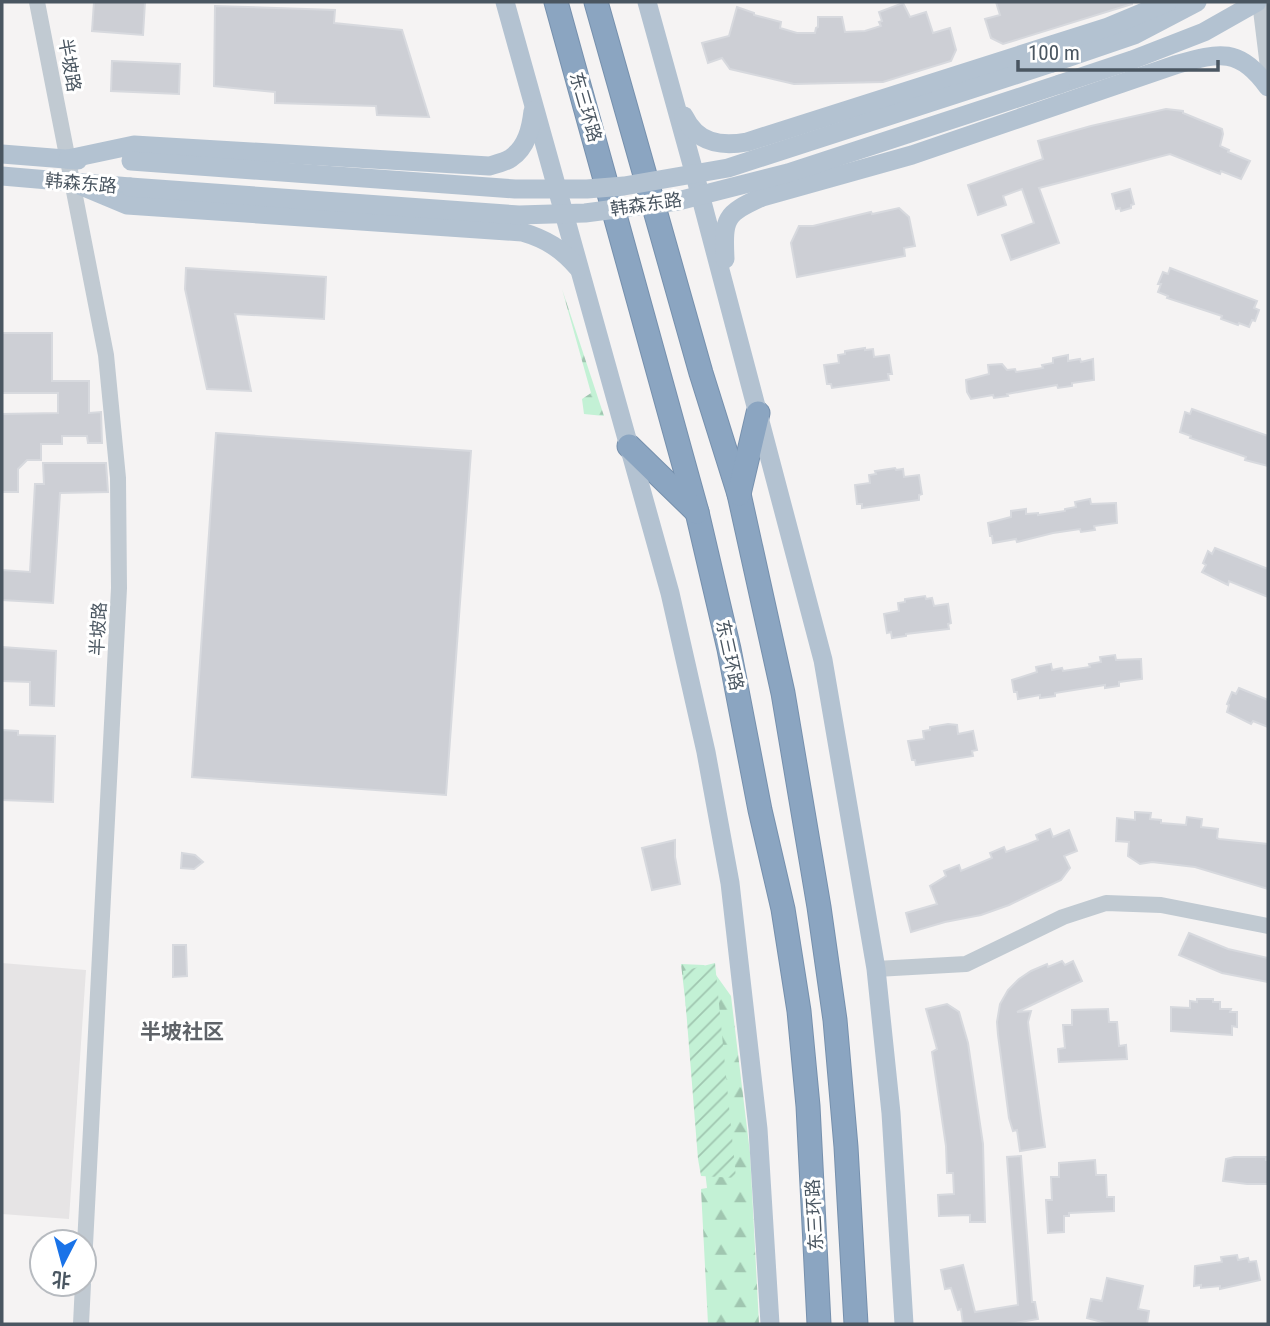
<svg xmlns="http://www.w3.org/2000/svg" width="1270" height="1326" font-family="'Roboto Condensed','Noto Sans SC',sans-serif">
	<style>
		.education { fill: #e6e4e5 }
		.forest { fill: url(#forest-firs) }
		.garden { fill: url(#garden-furrows) }
		.building { fill: #cdcfd5; stroke: #d7d9de; stroke-width: 2 }
		.lines { fill: none; stroke-linecap: round; stroke-linejoin: round }
		.highway-casing { stroke: #7690ad; stroke-width: 25 }
		.minor { stroke: #c1cad2; stroke-width: 16 }
		.major { stroke: #b3c2d1; stroke-width: 19 }
		.highway { stroke: #8ba5c1; stroke-width: 23 }
		.major-bridge { stroke: #b3c2d1; stroke-width: 19 }
		.labels { text-anchor: middle; dominant-baseline: central; stroke-width: 6; stroke-linejoin: round; paint-order: stroke }
		.street-label { font-size: 18px; fill: #4a5661; stroke: #fff }
		.quarter-label { font-size: 21px; font-weight: bold; fill: #5f6368; stroke: #fff }
	</style>
	<defs>
		<pattern id="forest-firs" width="22" height="20" patternUnits="userSpaceOnUse" patternTransform="scale(1.75)"><rect width="22" height="20" fill="#c3f1d5"/><path d="M5 1l3.5 6h-7zM16 11l3.5 6h-7z" fill="#a0c6b0"/></pattern>
		<pattern id="garden-furrows" width="10" height="10" patternUnits="userSpaceOnUse" patternTransform="scale(1.75)"><rect width="10" height="10" fill="#c3f1d5"/><path d="M-1 1l2-2M0 10L10 0M9 11l2-2" fill="none" stroke="#a0c6b0"/></pattern>
	</defs>
	<rect width="100%" height="100%" fill="#f5f3f3"/>
	<polygon class="education" points="2,963 86,970 69,1219 2,1214"/>
	<g class="forest">
		<polygon points="562,289 604,416 584,414 582,399 591,393"/>
		<polygon points="681,964 704,965 716,975 731,996 750,1153 759,1324 708,1324 701,1189 707,1188"/>
	</g>
	<polygon class="garden" points="715,963 736,1178 701,1176 698,1159 683,971"/>
	<g class="building">
		<polygon points="94,2 145,2 143,35 92,31"/>
		<polygon points="996,2 1132,2 1132,4 1003,44 991,38 985,19 1000,15"/>
		<polygon points="903,3 910,17 926,12 933,33 950,28 956,50 951,61 883,82 794,84 730,69 722,58 708,63 702,43 729,36 737,7 754,13 754,15 781,22 780,28 797,33 815,33 816,28 818,27 818,17 842,17 845,32 865,31 881,26 879,22 882,21 879,12"/>
		<polygon points="215,6 335,10 334,23 402,30 429,117 377,115 376,106 275,103 275,92 214,86"/>
		<polygon points="112,61 180,64 179,94 111,91"/>
		<polygon points="1166,109 1183,111 1183,113 1222,129 1223,134 1220,146 1229,150 1228,152 1250,161 1241,179 1221,171 1220,174 1170,154 1039,188 1059,243 1011,260 1002,235 1034,223 1022,189 1003,196 1006,205 978,215 968,185 1043,159 1038,141 1091,126"/>
		<polygon points="1130,189 1134,204 1131,205 1131,208 1121,211 1120,208 1116,209 1112,194"/>
		<polygon points="899,208 909,217 915,246 904,248 905,256 797,277 791,243 799,226 813,226 871,212 872,214"/>
		<polygon points="186,268 326,277 324,319 235,314 251,391 207,389 185,289"/>
		<polygon points="1170,268 1257,301 1254,308 1259,310 1255,321 1252,320 1249,327 1239,323 1238,325 1221,319 1222,316 1167,298 1168,296 1158,292 1161,284 1158,284 1163,272 1168,274"/>
		<polygon points="2,333 52,333 52,381 89,381 89,413 101,412 102,443 88,443 87,436 62,436 62,444 41,444 41,460 27,460 18,469 18,492 2,492 2,414 58,413 58,393 2,393"/>
		<polygon points="865,348 865,350 873,349 874,357 889,355 892,374 888,374 889,380 832,388 831,384 827,384 824,365 839,363 838,355 845,354 845,351"/>
		<polygon points="1068,355 1068,361 1080,359 1081,362 1093,359 1094,380 1072,383 1072,386 1058,388 1057,385 1007,394 1008,396 994,398 993,395 971,399 967,392 966,380 989,374 988,365 1002,364 1007,370 1015,369 1016,372 1043,368 1042,365 1053,363 1053,358"/>
		<polygon points="1192,409 1268,436 1268,466 1245,460 1246,457 1190,438 1191,436 1180,432 1185,412 1190,414"/>
		<polygon points="216,433 471,451 446,795 192,777"/>
		<polygon points="43,463 106,463 108,492 60,493 53,603 2,600 2,570 30,572 35,484 44,484"/>
		<polygon points="895,468 896,470 903,469 904,477 919,475 922,494 919,495 919,500 862,508 862,504 857,504 855,485 870,483 869,475 876,474 875,471"/>
		<polygon points="1090,499 1091,504 1116,503 1117,523 1094,526 1095,530 1081,532 1080,529 1053,533 1017,542 1016,539 993,543 992,536 990,536 988,523 1011,517 1011,511 1026,509 1026,514 1038,513 1038,515 1065,511 1065,509 1076,507 1075,502"/>
		<polygon points="1215,548 1268,569 1268,597 1229,581 1228,585 1202,572 1206,565 1203,563 1208,551 1212,554"/>
		<polygon points="925,596 926,599 932,598 934,606 948,604 951,623 948,624 949,629 906,634 906,636 892,638 891,632 887,633 884,614 899,611 898,603 905,602 905,599"/>
		<polygon points="2,647 56,651 54,706 30,705 30,682 2,681"/>
		<polygon points="1115,655 1116,660 1141,659 1142,679 1119,682 1119,686 1105,688 1105,685 1055,693 1055,696 1040,698 1040,695 1018,699 1017,692 1014,692 1012,680 1037,672 1036,667 1051,664 1052,670 1062,668 1063,671 1090,667 1089,664 1101,662 1100,657"/>
		<polygon points="1239,688 1268,700 1268,727 1253,721 1251,724 1227,712 1229,705 1227,704 1232,692 1236,694"/>
		<polygon points="948,724 957,725 958,734 973,731 977,750 972,751 973,756 916,765 915,760 912,760 908,741 924,739 923,731 930,730 930,727"/>
		<polygon points="2,730 18,731 18,735 55,736 53,802 2,800"/>
		<polygon points="1135,812 1151,813 1150,819 1161,820 1161,823 1186,825 1187,817 1202,819 1201,827 1218,829 1217,838 1219,839 1268,844 1268,889 1195,867 1152,862 1140,864 1128,856 1129,842 1116,841 1117,818 1135,820"/>
		<polygon points="1050,829 1053,837 1069,830 1077,851 1064,856 1070,868 1061,880 1009,905 981,915 945,922 911,932 906,913 937,904 930,886 946,876 944,871 959,865 961,871 992,858 990,853 1004,847 1006,852 1028,844 1038,840 1036,835"/>
		<polygon points="675,840 675,857 680,884 652,890 642,848"/>
		<polygon points="182,853 195,855 203,862 194,869 181,868"/>
		<polygon points="1189,933 1228,949 1268,958 1268,982 1222,973 1179,955"/>
		<polygon points="173,945 186,945 187,976 173,977"/>
		<polygon points="1062,961 1065,965 1073,961 1082,981 1017,1012 1031,1011 1028,1022 1029,1031 1045,1147 1020,1151 1017,1130 1013,1131 1009,1118 998,1035 997,1022 1000,1004 1008,990 1019,979 1031,971 1047,964 1048,967"/>
		<polygon points="1197,999 1213,999 1213,1002 1220,1002 1220,1009 1231,1009 1230,1012 1237,1012 1237,1027 1232,1026 1232,1035 1171,1031 1171,1007 1190,1008 1190,1001 1197,1002"/>
		<polygon points="947,1004 959,1012 968,1043 983,1144 985,1222 970,1222 970,1215 939,1216 938,1195 954,1194 953,1173 947,1173 946,1146 932,1052 937,1049 926,1009"/>
		<polygon points="1108,1009 1109,1022 1117,1022 1119,1046 1126,1045 1127,1059 1059,1062 1058,1049 1065,1048 1063,1025 1072,1025 1072,1010"/>
		<polygon points="1021,1156 1032,1302 1035,1302 1038,1319 1009,1324 963,1324 961,1309 958,1310 951,1288 945,1289 941,1270 963,1265 975,1312 1018,1305 1007,1157"/>
		<polygon points="1234,1157 1266,1157 1266,1160 1268,1160 1268,1184 1247,1184 1223,1181 1226,1159"/>
		<polygon points="1095,1160 1096,1175 1106,1175 1107,1197 1114,1197 1114,1211 1069,1213 1069,1216 1064,1216 1064,1232 1048,1233 1046,1200 1052,1200 1051,1177 1059,1177 1059,1163"/>
		<polygon points="1237,1255 1238,1260 1248,1258 1249,1262 1256,1261 1260,1280 1220,1289 1220,1286 1201,1288 1201,1285 1194,1286 1195,1266 1222,1262 1221,1257"/>
		<polygon points="1107,1278 1143,1286 1138,1309 1149,1311 1147,1324 1109,1324 1087,1318 1091,1299 1102,1301"/>
	</g>
	<g class="lines">
		<g class="highway-casing">
			<g id="highway">
				<polyline points="556,2 697,512 729,649 760,810 783,909 799,1011 808,1106 819,1324"/>
				<polyline points="596,2 701,373 739,494 783,693 819,907 835,1020 846,1147 856,1324"/>
				<polyline points="629,446 697,512"/>
				<polyline points="739,494 758,413"/>
			</g>
		</g>
		<g class="minor">
			<polyline points="37,2 106,355 118,478 119,588 84,1264"/>
			<polyline points="1260,2 1268,67"/>
			<polyline points="876,969 966,964 1063,917 1106,903 1161,905 1268,926"/>
			<polyline points="81,1324 83,1284"/>
		</g>
		<g class="major">
			<polyline points="505,2 670,593 706,752 730,883 758,1129 770,1324"/>
			<polyline points="647,2 696,179 823,660 876,969 891,1113 904,1324"/>
			<polyline points="1052,63 1134,35 1197,2"/>
			<polyline points="1060,84 1132,60 1204,32 1257,2"/>
			<path d="M684 116C697 143 720 147 747 142L1108 27 1168 2"/>
			<polyline points="2,154 78,160"/>
			<path d="M68 159 134 145 489 166C496 164 506 162 511 158 527 147 531 128 533 111"/>
			<polyline points="2,176 130,187"/>
			<path d="M72 182 127 205 522 232C546 239 562 249 578 268"/>
			<path d="M725 259C723 218 725 214 762 197L912 155 1175 65C1218 53 1239 46 1268 87"/>
		</g>
		<use href="#highway" class="highway"/>
		<g class="major-bridge">
			<polyline points="131,161 515,189 587,189 624,186 728,168 1052,63"/>
			<polyline points="130,187 519,215 585,213 678,201 788,173 1060,84"/>
		</g>
	</g>
	<g class="labels">
		<g class="street-label">
			<text transform="translate(70 65) rotate(80)">半坡路</text>
			<text transform="translate(586 107) rotate(74)">东三环路</text>
			<text transform="translate(81 183) rotate(5)">韩森东路</text>
			<text transform="translate(646 204) rotate(-8)">韩森东路</text>
			<text transform="translate(98 629) rotate(-87)">半坡路</text>
			<text transform="translate(730 655) rotate(78)">东三环路</text>
			<text transform="translate(814 1215) rotate(-93)">东三环路</text>
		</g>
		<g class="quarter-label">
			<text x="182" y="1032">半坡社区</text>
		</g>
	</g>
	<rect width="1270" height="1326" fill="none" stroke="#4a5661" stroke-width="7"/>
	<g transform="translate(63 1263) rotate(186)"><circle r="33" fill="#ffffff" stroke="#b7bbc0" stroke-width="2"/>
	<path d="M0-5L12 26L0 18L-12 26Z" fill="#1a73e8"/>
	<text y="-10" font-size="19" font-weight="bold" text-anchor="middle" fill="#4a5661">北</text>
	</g>
	<path d="M1018 60v10h200v-10" fill="none" stroke="#4a5661" stroke-width="3.5"/>
	<text x="1028" y="60" font-size="21" fill="#4a5661" stroke="#ffffff" stroke-width="5" paint-order="stroke">100 m</text>
</svg>
